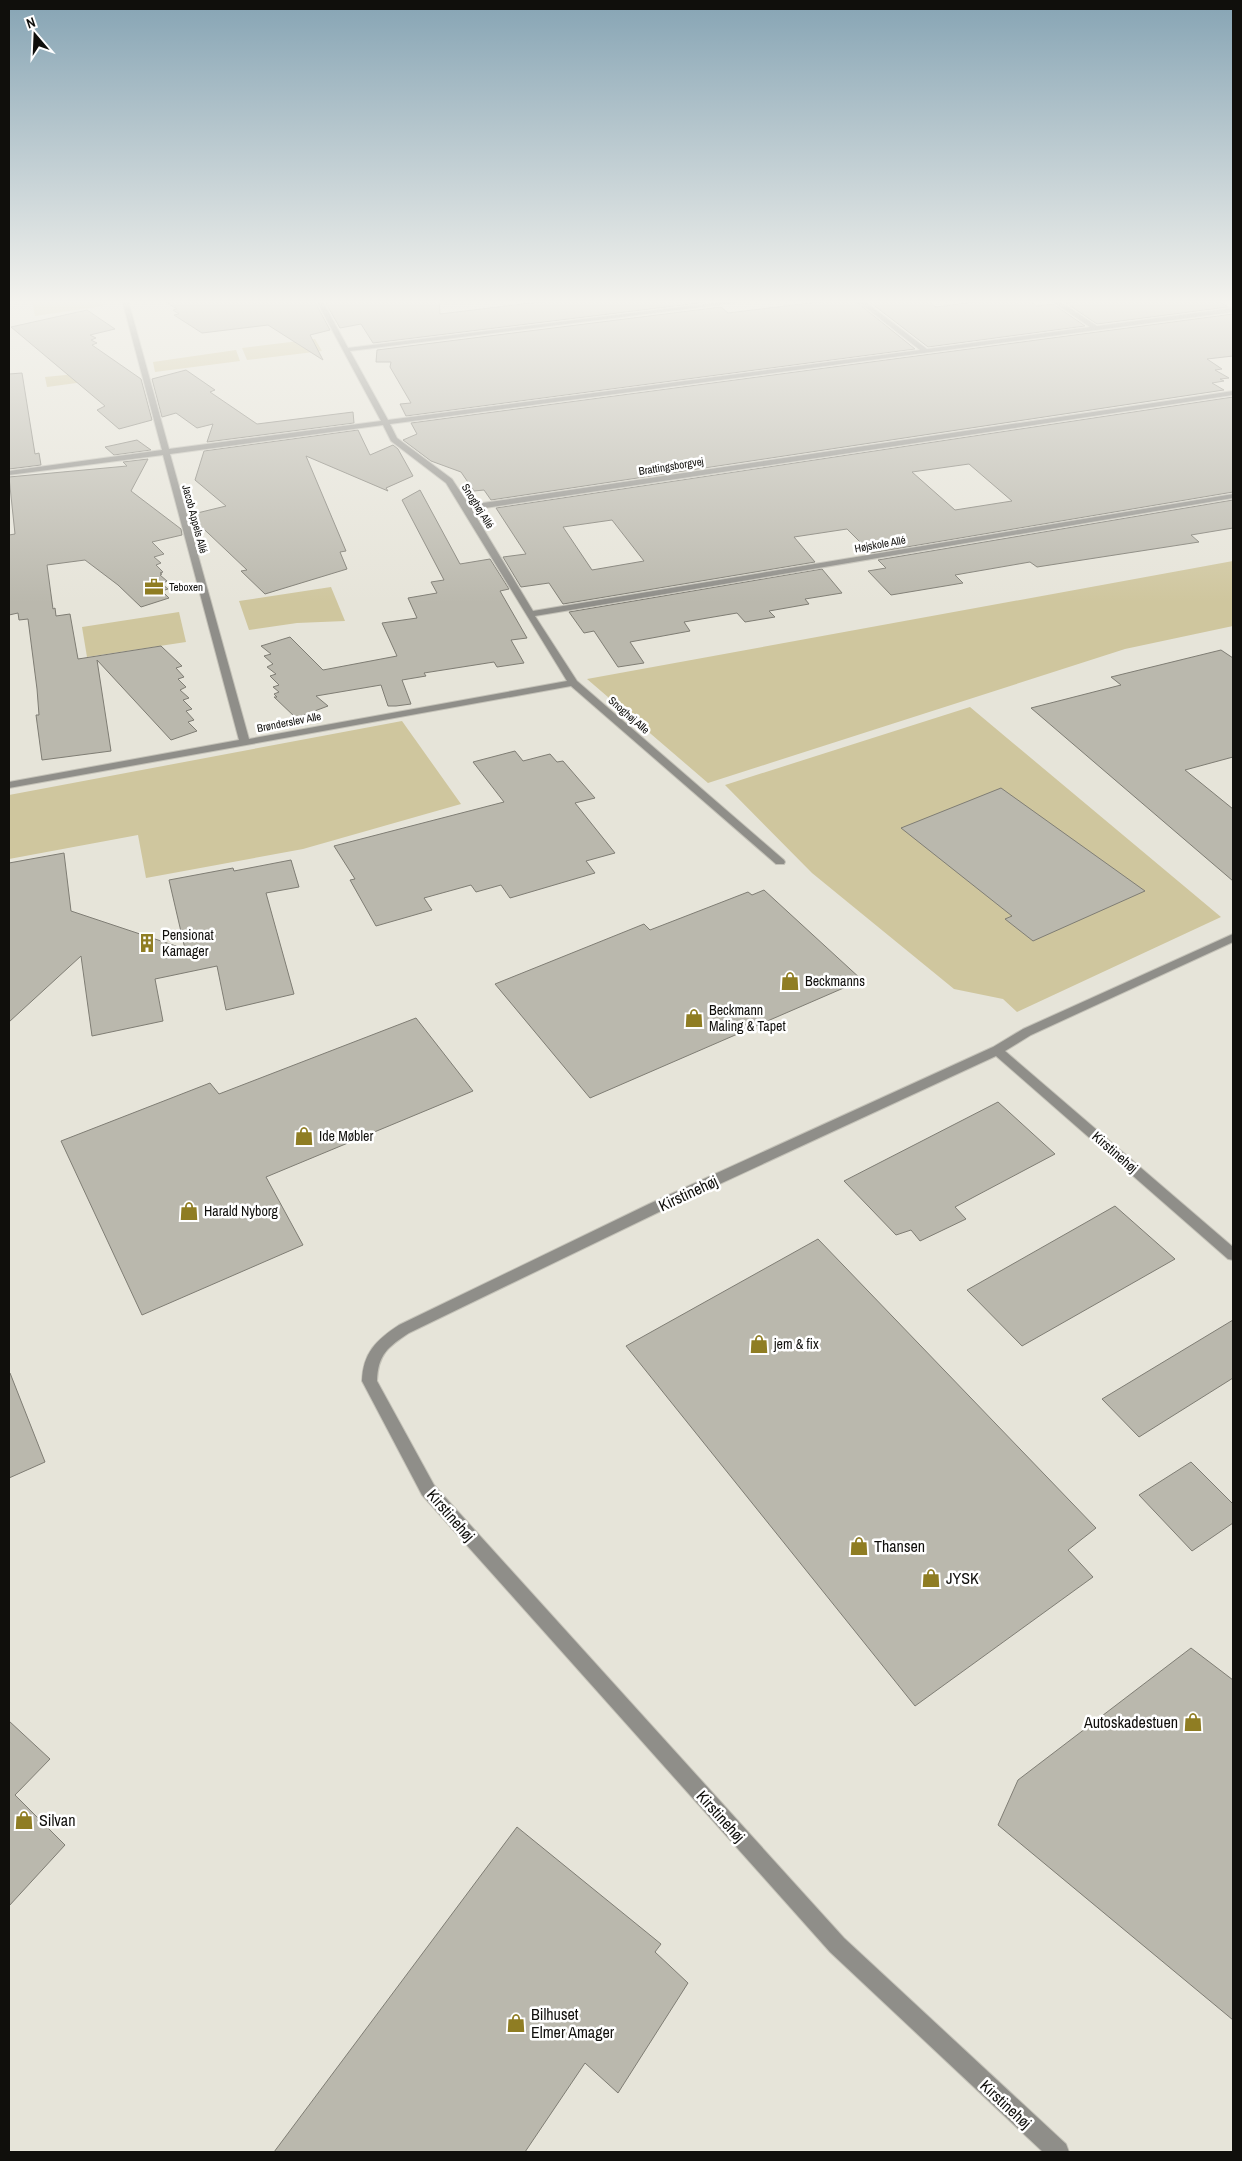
<svg xmlns="http://www.w3.org/2000/svg" width="1242" height="2161" font-family="'Archivo Narrow',sans-serif">
	<style>
		.green { fill: #cfc69e }
		.building { fill: #bab8ad; stroke: #7f7d74; fill-rule: evenodd }
		.lines { fill: none; stroke-linecap: round; stroke-linejoin: round }
		.minor-casing { stroke: #c4c2b8; stroke-width: 2 }
		.minor { fill: #8f8e89; fill-rule: evenodd }
		.labels { text-anchor: middle; dominant-baseline: central; stroke-width: 5; stroke-linejoin: round; paint-order: stroke }
		.far-street-label { font-size: 11px; fill: #100f0c; stroke: #fff }
		.far-poi-label { font-size: 11px; fill: #100f0c; stroke: #fff; text-anchor: start }
		.poi-label { font-size: 14px; fill: #100f0c; stroke: #fff; text-anchor: start }
		.street-label { font-size: 14px; fill: #100f0c; stroke: #fff }
		.near-street-label { font-size: 16px; fill: #100f0c; stroke: #fff }
		.near-poi-label { font-size: 16px; fill: #100f0c; stroke: #fff; text-anchor: start }
	</style>
	<rect width="100%" height="100%" fill="#e6e4d9"/>
	<g class="green">
		<polygon points="101,300 103,306 35,316 32,301"/>
		<polygon points="315,339 322,351 247,360 242,348"/>
		<polygon points="236,350 240,361 155,372 153,362"/>
		<polygon points="86,373 91,381 47,387 45,377"/>
		<polygon points="1233,561 1233,626 1125,649 708,783 587,679"/>
		<polygon points="331,587 345,621 297,623 249,630 239,601"/>
		<polygon points="179,612 186,642 87,657 82,627"/>
		<polygon points="970,707 1221,917 1017,1012 1003,999 954,989 812,873 725,785"/>
		<polygon points="402,721 461,804 303,849 146,878 138,835 9,859 9,795"/>
	</g>
	<g class="building">
		<polygon points="163,300 314,300 330,330 310,335 323,360 268,325 202,333 174,315 179,314 173,310 177,309"/>
		<polygon points="324,300 439,300 440,314 556,300 715,301 373,343 361,324 340,328"/>
		<polygon points="835,300 854,300 915,349 406,416 400,404 411,403 390,367 391,362 376,362 377,350 721,307 728,313"/>
		<polygon points="867,300 927,300 936,307 990,300 1028,300 1037,306 1053,304 1085,326 928,347"/>
		<polygon points="1086,300 1217,300 1228,307 1097,324 1066,303"/>
		<polygon points="87,310 115,329 90,335 96,338 91,340 97,343 92,345 141,379 152,420 119,429 97,410 105,406 11,327"/>
		<polygon points="1233,314 1233,356 1207,359 1222,369 1215,370 1229,378 1220,379 1224,381 1212,383 1224,390 491,500 484,490 474,491 461,472 431,461 403,440 417,434 411,423"/>
		<polygon points="186,370 215,390 210,392 257,424 353,412 354,423 207,442 213,424 197,428 176,413 162,417 152,379"/>
		<polygon points="22,373 35,454 39,453 41,465 9,469 9,374"/>
		<path d="M1233 397V492L871 553 847 529 794 537 815 562 563 604 549 583 521 587 503 557 526 554 496 508ZM969 464 1012 501 955 510 912 472ZM612 520 644 561 592 570 563 527Z"/>
		<polygon points="358,430 370,455 393,445 398,449 413,476 386,488 388,491 306,456 346,551 340,552 347,569 265,594 241,571 247,570 189,515 226,506 195,480 204,451"/>
		<polygon points="137,440 151,450 114,455 105,447"/>
		<polygon points="148,459 131,491 181,529 182,535 152,542 164,554 154,557 161,563 156,565 163,572 160,573 162,574 160,575 167,581 162,584 168,589 162,591 169,598 141,607 118,585 85,560 47,565 53,609 55,608 56,616 70,614 78,659 161,646 182,666 176,668 184,677 178,679 186,687 180,690 189,698 183,700 192,709 186,711 194,720 188,722 197,731 171,740 97,660 111,751 42,760 36,715 39,715 37,689 28,619 19,620 18,613 9,615 9,535 15,534 9,477 127,466 123,462"/>
		<polygon points="420,490 460,564 490,559 509,589 500,591 527,638 511,640 524,663 497,667 494,662 424,673 426,676 402,680 411,704 396,706 388,706 381,685 316,696 328,706 296,718 274,697 277,697 274,694 279,692 273,687 279,685 270,676 276,674 267,667 273,664 264,656 271,654 261,646 290,637 323,670 397,656 382,623 417,618 408,598 437,593 431,582 444,580 402,500"/>
		<polygon points="1233,500 1233,528 1191,535 1199,542 1037,567 1030,562 955,575 963,583 891,595 868,571 886,568 878,560"/>
		<polygon points="822,569 842,593 805,599 809,604 769,611 775,617 745,622 737,613 684,622 690,631 630,642 644,663 618,667 594,631 584,633 569,612"/>
		<polygon points="1221,650 1233,658 1233,757 1185,770 1233,809 1233,881 1031,708 1121,685 1111,677"/>
		<polygon points="515,751 523,761 550,754 557,762 563,761 595,798 575,803 615,853 586,861 595,873 510,898 501,885 476,892 471,885 424,898 432,910 376,926 350,880 355,879 334,846 504,802 473,762"/>
		<polygon points="1001,788 1145,891 1033,941 1005,919 1012,916 901,828"/>
		<polygon points="64,853 71,911 185,949 169,880 233,868 234,871 291,860 299,887 266,893 294,994 226,1010 217,966 155,979 163,1021 92,1036 81,956 9,1022 9,863"/>
		<polygon points="764,890 862,980 590,1098 495,984 644,924 650,930 748,892 752,895"/>
		<polygon points="416,1018 473,1091 266,1177 303,1245 142,1315 61,1141 210,1083 219,1094"/>
		<polygon points="998,1102 1055,1154 955,1207 966,1219 920,1241 911,1230 896,1235 844,1181"/>
		<polygon points="1115,1206 1175,1259 1022,1346 967,1290"/>
		<polygon points="818,1239 1096,1528 1068,1550 1093,1577 915,1706 626,1346"/>
		<polygon points="1233,1320 1233,1378 1139,1437 1102,1399"/>
		<polygon points="10,1373 45,1462 9,1478 9,1374"/>
		<polygon points="1191,1462 1233,1504 1233,1523 1192,1551 1139,1495"/>
		<polygon points="1191,1648 1233,1680 1233,2020 998,1825 1018,1780"/>
		<polygon points="9,1721 50,1759 15,1795 65,1845 9,1906"/>
		<polygon points="517,1827 661,1944 655,1952 688,1983 618,2093 585,2063 525,2152 274,2152"/>
	</g>
	<g class="lines">
		<g class="minor-casing">
			<g id="minor">
				<path d="M122 300H128L169 449 381 421 316 300H322L348 348 737 300H758L350 351 388 420 920 350 856 300H863L927 349 1090 327 1050 300H1058L1097 326 1233 308V312L390 424 397 438 452 479 469 505 1233 391V395L472 510 533 611 1233 494V498L535 616 577 681 784 860 785 862 784 864H776L571 686 9 788V782L239 740 163 455 9 475V471L162 450ZM383 425 391 441 446 483 567 681 249 739 170 454Z"/>
				<path d="M1233 934V942L1031 1035 1005 1051 1233 1247V1260L1228 1259 996 1056 659 1212 409 1333C388 1347 378 1354 377 1381L434 1485 844 1938 1066 2144 1069 2152H1043L830 1952 422 1495 362 1381C363 1353 376 1340 399 1325L649 1204 993 1047 1023 1029Z"/>
			</g>
		</g>
		<use href="#minor" class="minor"/>
	</g>
	<linearGradient id="sky" x2="0" y2="1"><stop stop-color="#86a4b4"/><stop offset="0.5" stop-color="#f4f3ee"/><stop offset="1" stop-color="#f4f3ee" stop-opacity="0"/></linearGradient>
	<rect width="1242" height="603" fill="url(#sky)"/>
	<defs>
		<g id="office-bare" transform="scale(1.5)"><path d="M-6-3h4V-5.5h4V-3h4V5H-6ZM-1-4.5V-3h2v-1.5ZM-6 0V1H6V0Z" fill="#8f7d23" stroke="#fff" stroke-width="2.5" paint-order="stroke"/></g>
		<g id="building-bare" transform="scale(1.5)"><path d="M-4-6H4V6H1V3H-1V6H-4ZM-2.5-4.3h1.7v1.8h-1.7ZM.8-4.3h1.7v1.8H.8ZM-2.5-1h1.7V.8h-1.7ZM.8-1h1.7V.8H.8Z" fill="#8f7d23" stroke="#fff" stroke-width="2.5" paint-order="stroke"/></g>
		<g id="shop-bare" transform="scale(1.5)"><path d="M-5-2.5h2.3a2.7 3.5 0 0 1 5.4 0H5L5.5 6h-11ZM-1.5-2.5h3a1.5 2.3 0 0 0-3 0Z" fill="#8f7d23" stroke="#fff" stroke-width="2.5" paint-order="stroke"/></g>
	</defs>
	<g fill-rule="evenodd">
		<use href="#office-bare" x="154" y="587"/>
		<use href="#building-bare" x="147" y="943"/>
		<use href="#shop-bare" x="790" y="981"/>
		<use href="#shop-bare" x="694" y="1018"/>
		<use href="#shop-bare" x="304" y="1136"/>
		<use href="#shop-bare" x="189" y="1211"/>
		<use href="#shop-bare" x="759" y="1344"/>
		<use href="#shop-bare" x="859" y="1546"/>
		<use href="#shop-bare" x="931" y="1578"/>
		<use href="#shop-bare" x="1193" y="1722"/>
		<use href="#shop-bare" x="24" y="1820"/>
		<use href="#shop-bare" x="516" y="2023"/>
	</g>
	<g class="labels">
		<g class="far-street-label">
			<text transform="translate(671 466) rotate(-9)">Brattingsborgvej</text>
			<text transform="translate(478 506) rotate(58)">Snoghøj Allé</text>
			<text transform="translate(195 519) rotate(75)">Jacob Appels Allé</text>
			<text transform="translate(880 544) rotate(-10)">Højskole Allé</text>
			<text transform="translate(629 715) rotate(41)">Snoghøj Alle</text>
			<text transform="translate(289 722) rotate(-11)">Brønderslev Alle</text>
		</g>
		<g class="far-poi-label">
			<text x="169" y="587">Teboxen</text>
		</g>
		<g class="poi-label">
			<text x="162" y="935">Pensionat<tspan x="162" dy="16">Kamager</tspan></text>
			<text x="805" y="981">Beckmanns</text>
			<text x="709" y="1010">Beckmann<tspan x="709" dy="16">Maling &amp; Tapet</tspan></text>
			<text x="319" y="1136">Ide Møbler</text>
			<text x="204" y="1211">Harald Nyborg</text>
			<text x="774" y="1344">jem &amp; fix</text>
		</g>
		<g class="street-label">
			<text transform="translate(1115 1152) rotate(41)">Kirstinehøj</text>
		</g>
		<g class="near-street-label">
			<text transform="translate(688 1193) rotate(-25)">Kirstinehøj</text>
			<text transform="translate(451 1515) rotate(49)">Kirstinehøj</text>
			<text transform="translate(721 1816) rotate(48)">Kirstinehøj</text>
			<text transform="translate(1006 2104) rotate(43)">Kirstinehøj</text>
		</g>
		<g class="near-poi-label">
			<text x="874" y="1546">Thansen</text>
			<text x="946" y="1578">JYSK</text>
			<text x="1178" y="1722" text-anchor="end">Autoskadestuen</text>
			<text x="39" y="1820">Silvan</text>
			<text x="531" y="2014">Bilhuset<tspan x="531" dy="18">Elmer Amager</tspan></text>
		</g>
	</g>
	<rect width="1242" height="2161" fill="none" stroke="#100f0c" stroke-width="20"/>
	<g transform="translate(35 35) rotate(341)" stroke="#ffffff" stroke-width="4" paint-order="stroke">
	<path d="M0-4L9 19L0 12L-9 19Z" fill="#100f0c"/>
	<text y="-8" font-size="14" font-weight="bold" text-anchor="middle" fill="#100f0c">N</text>
	</g>
</svg>
